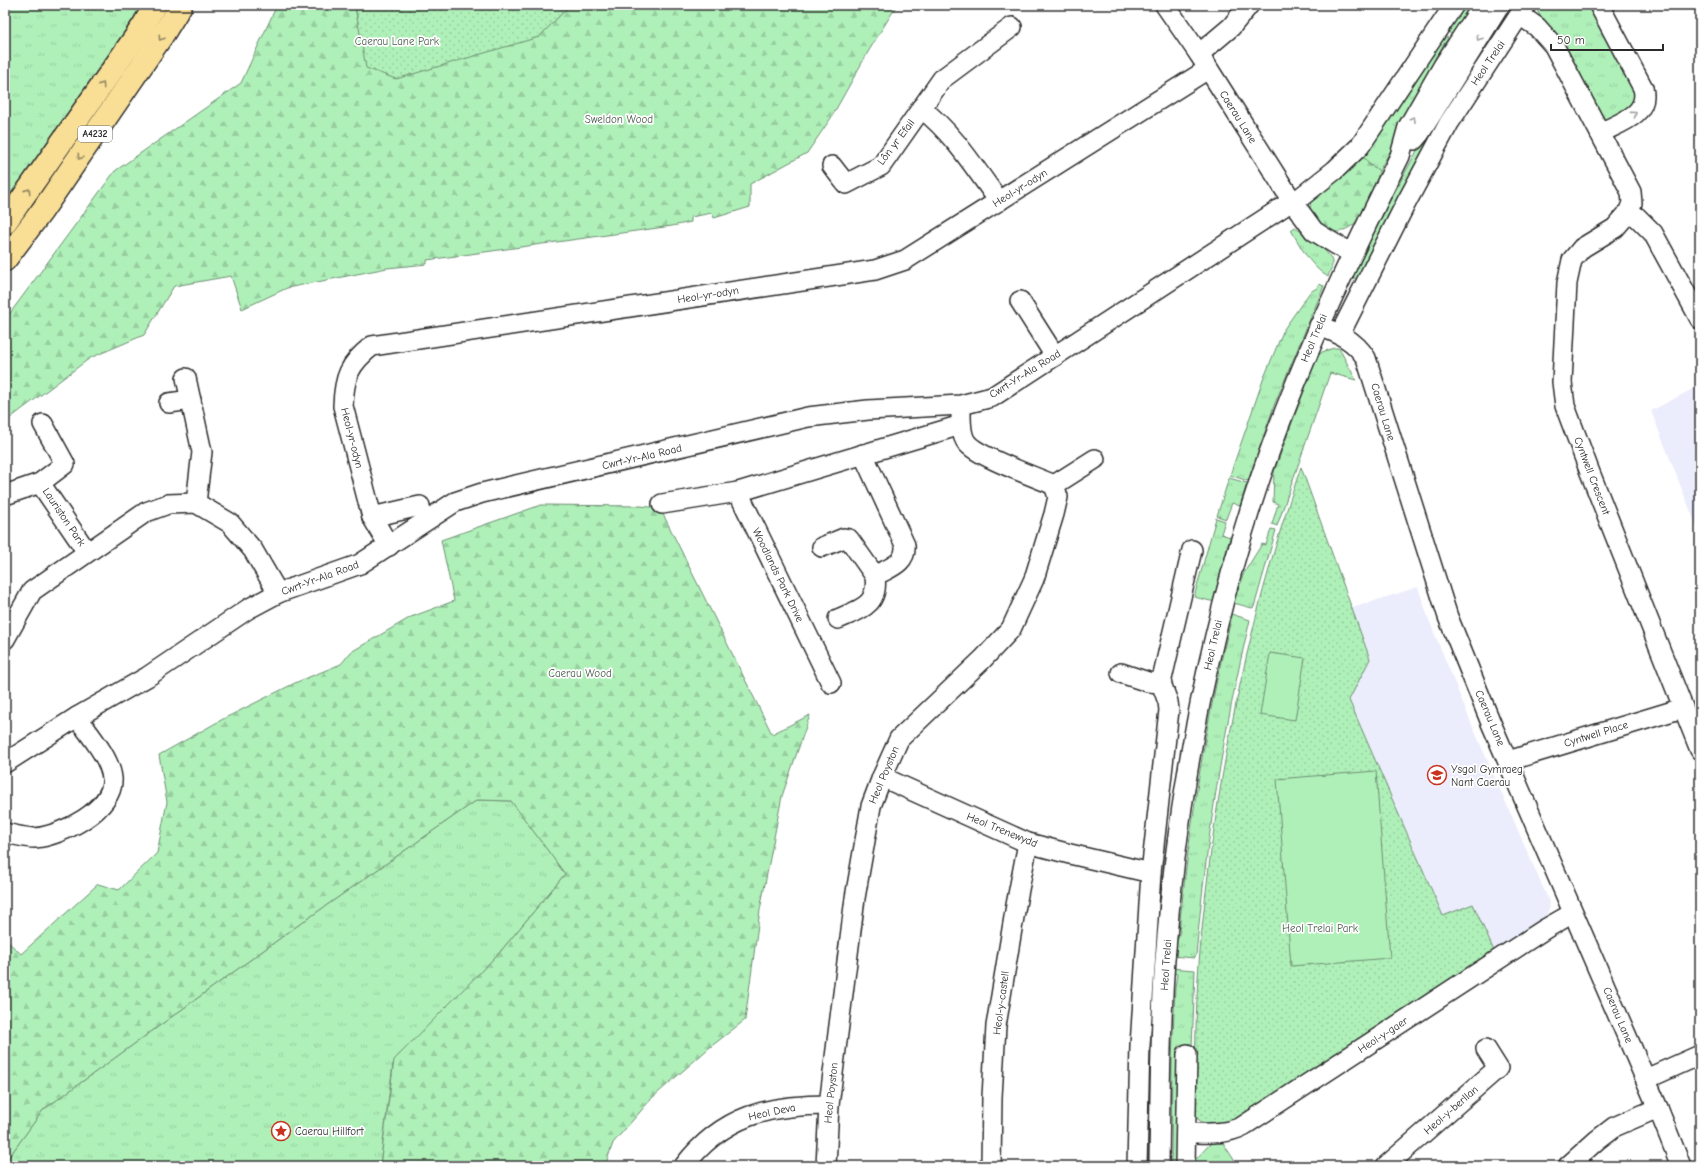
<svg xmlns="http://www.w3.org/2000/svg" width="1705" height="1171" font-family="'Comic Neue',sans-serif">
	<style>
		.built { fill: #ecedfc }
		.grass { fill: url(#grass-tufts); stroke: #6d8e72 }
		.forest { fill: url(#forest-firs); stroke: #6d8e72 }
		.park { fill: url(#park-dots); stroke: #6d8e72 }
		.garden { fill: #aff0b9; stroke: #6d8e72 }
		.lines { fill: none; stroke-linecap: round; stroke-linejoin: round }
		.minor-casing { stroke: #2b2b2b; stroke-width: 22 }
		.major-casing { stroke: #2b2b2b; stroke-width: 25 }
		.minor { stroke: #fff; stroke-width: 19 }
		.major { stroke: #f9df96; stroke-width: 22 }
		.oneway { stroke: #928560 }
		.oneway2 { stroke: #a0a0a0 }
		.labels { text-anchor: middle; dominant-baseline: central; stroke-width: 3.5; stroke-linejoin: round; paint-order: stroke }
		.shield { fill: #fff; stroke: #6b6b6b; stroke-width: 1 }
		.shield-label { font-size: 10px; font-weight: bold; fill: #2b2b2b }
		.park-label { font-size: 11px; fill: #4c5c4e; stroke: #fff }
		.street-label { font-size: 11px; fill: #2b2b2b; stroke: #fff }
		.poi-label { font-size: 11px; fill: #2b2b2b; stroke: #fff; text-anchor: start }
	</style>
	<defs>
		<pattern id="grass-tufts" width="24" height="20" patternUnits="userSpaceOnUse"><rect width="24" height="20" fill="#aff0b9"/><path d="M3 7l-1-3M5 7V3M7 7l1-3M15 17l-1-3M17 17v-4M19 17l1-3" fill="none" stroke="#97ce9f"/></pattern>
		<pattern id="forest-firs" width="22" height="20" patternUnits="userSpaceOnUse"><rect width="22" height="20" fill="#aff0b9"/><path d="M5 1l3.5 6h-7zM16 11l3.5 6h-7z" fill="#97ce9f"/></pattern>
		<pattern id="park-dots" width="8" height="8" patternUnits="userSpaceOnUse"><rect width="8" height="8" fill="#aff0b9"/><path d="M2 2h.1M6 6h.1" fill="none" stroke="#97ce9f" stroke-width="1.8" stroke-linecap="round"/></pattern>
	</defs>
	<rect width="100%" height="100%" fill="#fff"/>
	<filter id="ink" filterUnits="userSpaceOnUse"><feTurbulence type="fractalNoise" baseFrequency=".025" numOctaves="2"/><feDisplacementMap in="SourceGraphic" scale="8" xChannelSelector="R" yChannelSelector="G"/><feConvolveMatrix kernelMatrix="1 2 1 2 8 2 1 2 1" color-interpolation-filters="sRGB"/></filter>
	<g filter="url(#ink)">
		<g class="built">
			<polygon points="1700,385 1700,535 1651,411"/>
			<polygon points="1418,587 1429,620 1472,725 1548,899 1550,907 1546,916 1494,951 1473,904 1443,916 1349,699 1370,659 1352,608"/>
		</g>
		<g class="grass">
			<polygon points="5,5 143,5 53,140 5,204"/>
			<polygon points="1461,5 1478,5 1454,33 1451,34 1445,30"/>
			<polygon points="1539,5 1594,5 1640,100 1607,121 1603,120 1539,14 1537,10"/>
			<polygon points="1442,34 1448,38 1434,60 1440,64 1379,171 1359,156"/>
			<polygon points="1432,123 1439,127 1360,281 1352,277 1386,208"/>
			<path d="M1295 227C1303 234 1331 251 1332 262 1333 267 1329 272 1328 277 1310 266 1301 247 1291 230Z"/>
			<polygon points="1319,284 1324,286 1275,403 1248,481 1230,475 1263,380 1284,329 1310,292 1317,288"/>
			<polygon points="1334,348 1339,348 1356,380 1330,373 1277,526 1272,524 1278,504 1273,502 1274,472 1293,420 1317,357 1322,352"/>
			<polygon points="1229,478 1247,483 1240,506 1232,503 1226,519 1217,516"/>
			<polygon points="1216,518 1225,521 1221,534 1230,537 1217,587 1220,598 1219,603 1194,597"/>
			<polygon points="1271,529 1276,530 1254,607 1252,608 1230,602 1242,581 1242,576 1262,544 1266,545"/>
			<path d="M1228 613 1250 620C1223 731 1206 843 1196 956L1194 958 1172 956 1180 931 1179 930C1190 826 1205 722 1231 620L1228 618Z"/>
			<polygon points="477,800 512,801 565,874 500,952 393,1064 380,1166 10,1166 9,1157 43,1110 297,926"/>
			<polygon points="1170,968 1195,970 1192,1048 1180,1166 1171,1166 1172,1062 1175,988 1177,974 1173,973"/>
			<polygon points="1212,1142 1223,1143 1238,1166 1194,1166 1194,1161"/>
		</g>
		<g class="forest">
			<polygon points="277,5 355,5 357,19 539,37 570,5 897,5 868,52 831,118 807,153 750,184 750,207 714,218 712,213 691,217 691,222 672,226 427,260 427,264 387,268 287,288 242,309 231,276 174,286 144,335 90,358 5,422 5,320 115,171 241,83"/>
			<path d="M1359 156 1366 159 1369 165 1376 168 1379 171C1377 187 1365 214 1353 225 1349 228 1344 230 1339 232 1326 231 1326 229 1318 220 1309 210 1309 210 1312 197Z"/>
			<polygon points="541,505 640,506 660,508 772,734 810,715 782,796 760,910 745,1020 709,1048 652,1098 613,1143 605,1166 380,1166 394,1060 500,952 565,874 511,801 477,800 297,926 43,1110 9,1157 10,1166 5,1166 5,939 21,954 98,884 119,890 157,853 167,802 159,755 223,719 297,682 341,664 351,652 411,617 454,601 441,540"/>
		</g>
		<g class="park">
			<polygon points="355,5 570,5 539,37 396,79 366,68"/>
			<path d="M1301 467 1370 659 1349 700 1443 916 1473 904 1494 951 1231 1125 1204 1124 1194 1116C1196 1065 1195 1014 1199 963 1213 792 1245 630 1301 467Z"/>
		</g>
		<g class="garden">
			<polygon points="1270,653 1305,658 1295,720 1260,715"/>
			<polygon points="1376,771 1390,958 1291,966 1277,779"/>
		</g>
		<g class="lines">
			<g class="minor-casing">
				<g id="minor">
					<polyline points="1165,5 1199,54 1292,201 1314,231 1335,244 1352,253"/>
					<path d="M1599 5 1643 88C1650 115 1619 123 1600 133"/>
					<polyline points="1520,15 1537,27 1554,46 1631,192 1632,203 1628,213 1637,217 1653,233 1700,319"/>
					<polyline points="1199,54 1231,27 1249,5"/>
					<path d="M921 108C955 135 974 167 999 201"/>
					<polyline points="1414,140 1420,133 1500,5"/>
					<polyline points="832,166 846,184 881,166 942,79 1012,27"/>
					<polyline points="1628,213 1615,228 1582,248 1572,260 1567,283 1562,382 1565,406 1589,470 1700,750"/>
					<polyline points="1020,301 1055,356"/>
					<path d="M1319 326C1339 333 1354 340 1366 358L1448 617 1491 723 1658 1108 1681 1166"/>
					<polyline points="1340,334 1406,203 1449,123 1526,5"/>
					<polyline points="186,378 202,452 196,503"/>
					<polyline points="169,403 191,400"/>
					<path d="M961 413C961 421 961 436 967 443 978 457 1036 477 1054 485"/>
					<polyline points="40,483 87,552"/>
					<polyline points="1054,485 1095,459"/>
					<polyline points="738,492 831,683"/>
					<polyline points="5,495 40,483 65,464 43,424"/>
					<polyline points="662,504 738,492 961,425"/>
					<polyline points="372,517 420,506"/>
					<path d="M389 546 372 517 343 406C344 377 349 364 372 346L875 270 905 260 1208 69"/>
					<path d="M822 547 844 538 849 539 875 576C888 568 907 564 905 545L863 454"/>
					<path d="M838 619C860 609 879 606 875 576"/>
					<polyline points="5,639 32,591 146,512 168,504 196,503 230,523 253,550 278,593"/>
					<polyline points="1121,673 1148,682 1161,683"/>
					<polyline points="1508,761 1683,708"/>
					<polyline points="5,763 77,717 147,677 248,609 278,593 360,564 455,502 482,493 808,417 868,410 961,405 992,397 1292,201 1301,197 1335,170 1360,146 1454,5"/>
					<polyline points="882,777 1028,843 1070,854 1151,873"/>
					<path d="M5 833C15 835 25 838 35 838 61 836 115 809 112 778 110 758 89 734 77 717"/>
					<polyline points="1646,1079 1700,1055"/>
					<path d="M1186 1133C1206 1133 1225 1135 1243 1126L1545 929 1573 913"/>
					<path d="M684 1166C723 1115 769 1105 829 1105"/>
					<polyline points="826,1166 829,1105 855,898 871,806 882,777 899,739 983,659 1011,629 1034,579 1054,514 1058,497 1054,485"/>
					<polyline points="991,1166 992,1097 996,1026 1016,905 1028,843"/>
					<polyline points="1137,1166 1140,1046 1151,873 1169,710 1168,702 1161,683 1192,550"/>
					<path d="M1159 1166C1160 1098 1160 1029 1165 960 1177 799 1207 639 1258 485 1296 371 1347 263 1400 156L1408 127 1443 66 1483 5"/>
					<polyline points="1185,1166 1187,1054"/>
					<polyline points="1386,1166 1498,1068 1486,1049"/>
					<polyline points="1568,1166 1597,1140 1614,1127 1658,1108"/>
				</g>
			</g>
			<g class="major-casing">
				<g id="major">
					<polyline points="5,223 143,26 155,5"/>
					<polyline points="5,260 42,211 162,36 181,5"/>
				</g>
			</g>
			<use href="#minor" class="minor"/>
			<use href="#major" class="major"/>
		</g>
		<defs><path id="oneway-chevron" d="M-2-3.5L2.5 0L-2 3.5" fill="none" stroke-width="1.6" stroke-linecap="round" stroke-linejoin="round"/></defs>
		<g class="oneway">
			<use href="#oneway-chevron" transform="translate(161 38) rotate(123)"/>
			<use href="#oneway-chevron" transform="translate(102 85) rotate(-55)"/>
			<use href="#oneway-chevron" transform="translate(80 157) rotate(124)"/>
			<use href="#oneway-chevron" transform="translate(28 191) rotate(-55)"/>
		</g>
		<g class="oneway2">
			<use href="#oneway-chevron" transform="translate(1479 38) rotate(123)"/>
			<use href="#oneway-chevron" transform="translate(1634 114) rotate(-36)"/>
			<use href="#oneway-chevron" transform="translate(1413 119) rotate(-60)"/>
		</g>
	</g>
	<defs>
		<g id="school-ring" transform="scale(1)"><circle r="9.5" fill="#fff" stroke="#c8321e" stroke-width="1.5"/><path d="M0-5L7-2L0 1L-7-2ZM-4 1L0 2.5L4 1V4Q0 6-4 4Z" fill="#c8321e"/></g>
		<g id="sight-ring" transform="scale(1)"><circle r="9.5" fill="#fff" stroke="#c8321e" stroke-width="1.5"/><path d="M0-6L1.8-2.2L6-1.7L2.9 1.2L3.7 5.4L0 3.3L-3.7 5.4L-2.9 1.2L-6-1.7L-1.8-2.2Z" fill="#c8321e"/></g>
	</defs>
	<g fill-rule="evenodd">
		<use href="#school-ring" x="1437" y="775"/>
		<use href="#sight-ring" x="281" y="1131"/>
	</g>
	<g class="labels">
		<rect class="shield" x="78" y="126" width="34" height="16" rx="3"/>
		<g class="shield-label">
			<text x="95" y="134">A4232</text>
		</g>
		<g class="park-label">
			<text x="397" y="41">Caerau Lane Park</text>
			<text x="619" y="119">Sweldon Wood</text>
			<text x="580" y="673">Caerau Wood</text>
			<text x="1320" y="928">Heol Trelai Park</text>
		</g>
		<g class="street-label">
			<text transform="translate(1488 63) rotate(-56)">Heol Trelai</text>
			<text transform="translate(1238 117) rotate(58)">Caerau Lane</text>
			<text transform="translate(896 142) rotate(-53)">Lôn yr Efail</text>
			<text transform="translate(1020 188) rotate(-32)">Heol-yr-odyn</text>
			<text transform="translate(708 295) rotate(-9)">Heol-yr-odyn</text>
			<text transform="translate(1314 338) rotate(-67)">Heol Trelai</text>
			<text transform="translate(1025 374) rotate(-32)">Cwrt-Yr-Ala Road</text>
			<text transform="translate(1383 412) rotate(73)">Caerau Lane</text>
			<text transform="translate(352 438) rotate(76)">Heol-yr-odyn</text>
			<text transform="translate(642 457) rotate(-13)">Cwrt-Yr-Ala Road</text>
			<text transform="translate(1592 476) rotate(69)">Cyntwell Crescent</text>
			<text transform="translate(64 517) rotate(56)">Lauriston Park</text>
			<text transform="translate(778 575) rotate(64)">Woodlands Park Drive</text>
			<text transform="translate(320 578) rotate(-20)">Cwrt-Yr-Ala Road</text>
			<text transform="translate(1213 645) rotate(-77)">Heol Trelai</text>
			<text transform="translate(1490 718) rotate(67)">Caerau Lane</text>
			<text transform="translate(1596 734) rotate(-17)">Cyntwell Place</text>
			<text transform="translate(884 775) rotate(-67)">Heol Poyston</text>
			<text transform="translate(1002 830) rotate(22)">Heol Trenewydd</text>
			<text transform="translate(1166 965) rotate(-86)">Heol Trelai</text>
			<text transform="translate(1001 1003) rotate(-82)">Heol-y-castell</text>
			<text transform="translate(1618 1015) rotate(67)">Caerau Lane</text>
			<text transform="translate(1383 1035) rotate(-33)">Heol-y-gaer</text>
			<text transform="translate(831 1093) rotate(-84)">Heol Poyston</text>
			<text transform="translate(1451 1110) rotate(-41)">Heol-y-berllan</text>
			<text transform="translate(772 1112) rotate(-12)">Heol Deva</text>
		</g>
		<g class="poi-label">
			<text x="1451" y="769">Ysgol Gymraeg<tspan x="1451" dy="13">Nant Caerau</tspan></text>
			<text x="295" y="1131">Caerau Hillfort</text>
		</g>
	</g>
	<rect width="1705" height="1171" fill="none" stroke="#fff" stroke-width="20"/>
	<rect x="10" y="10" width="1685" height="1151" fill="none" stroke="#2b2b2b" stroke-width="1.5" filter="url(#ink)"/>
	<path d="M1551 44v6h112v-6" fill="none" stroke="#2b2b2b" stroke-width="2"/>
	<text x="1557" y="44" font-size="12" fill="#2b2b2b" stroke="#ffffff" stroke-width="3" paint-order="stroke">50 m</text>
</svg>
